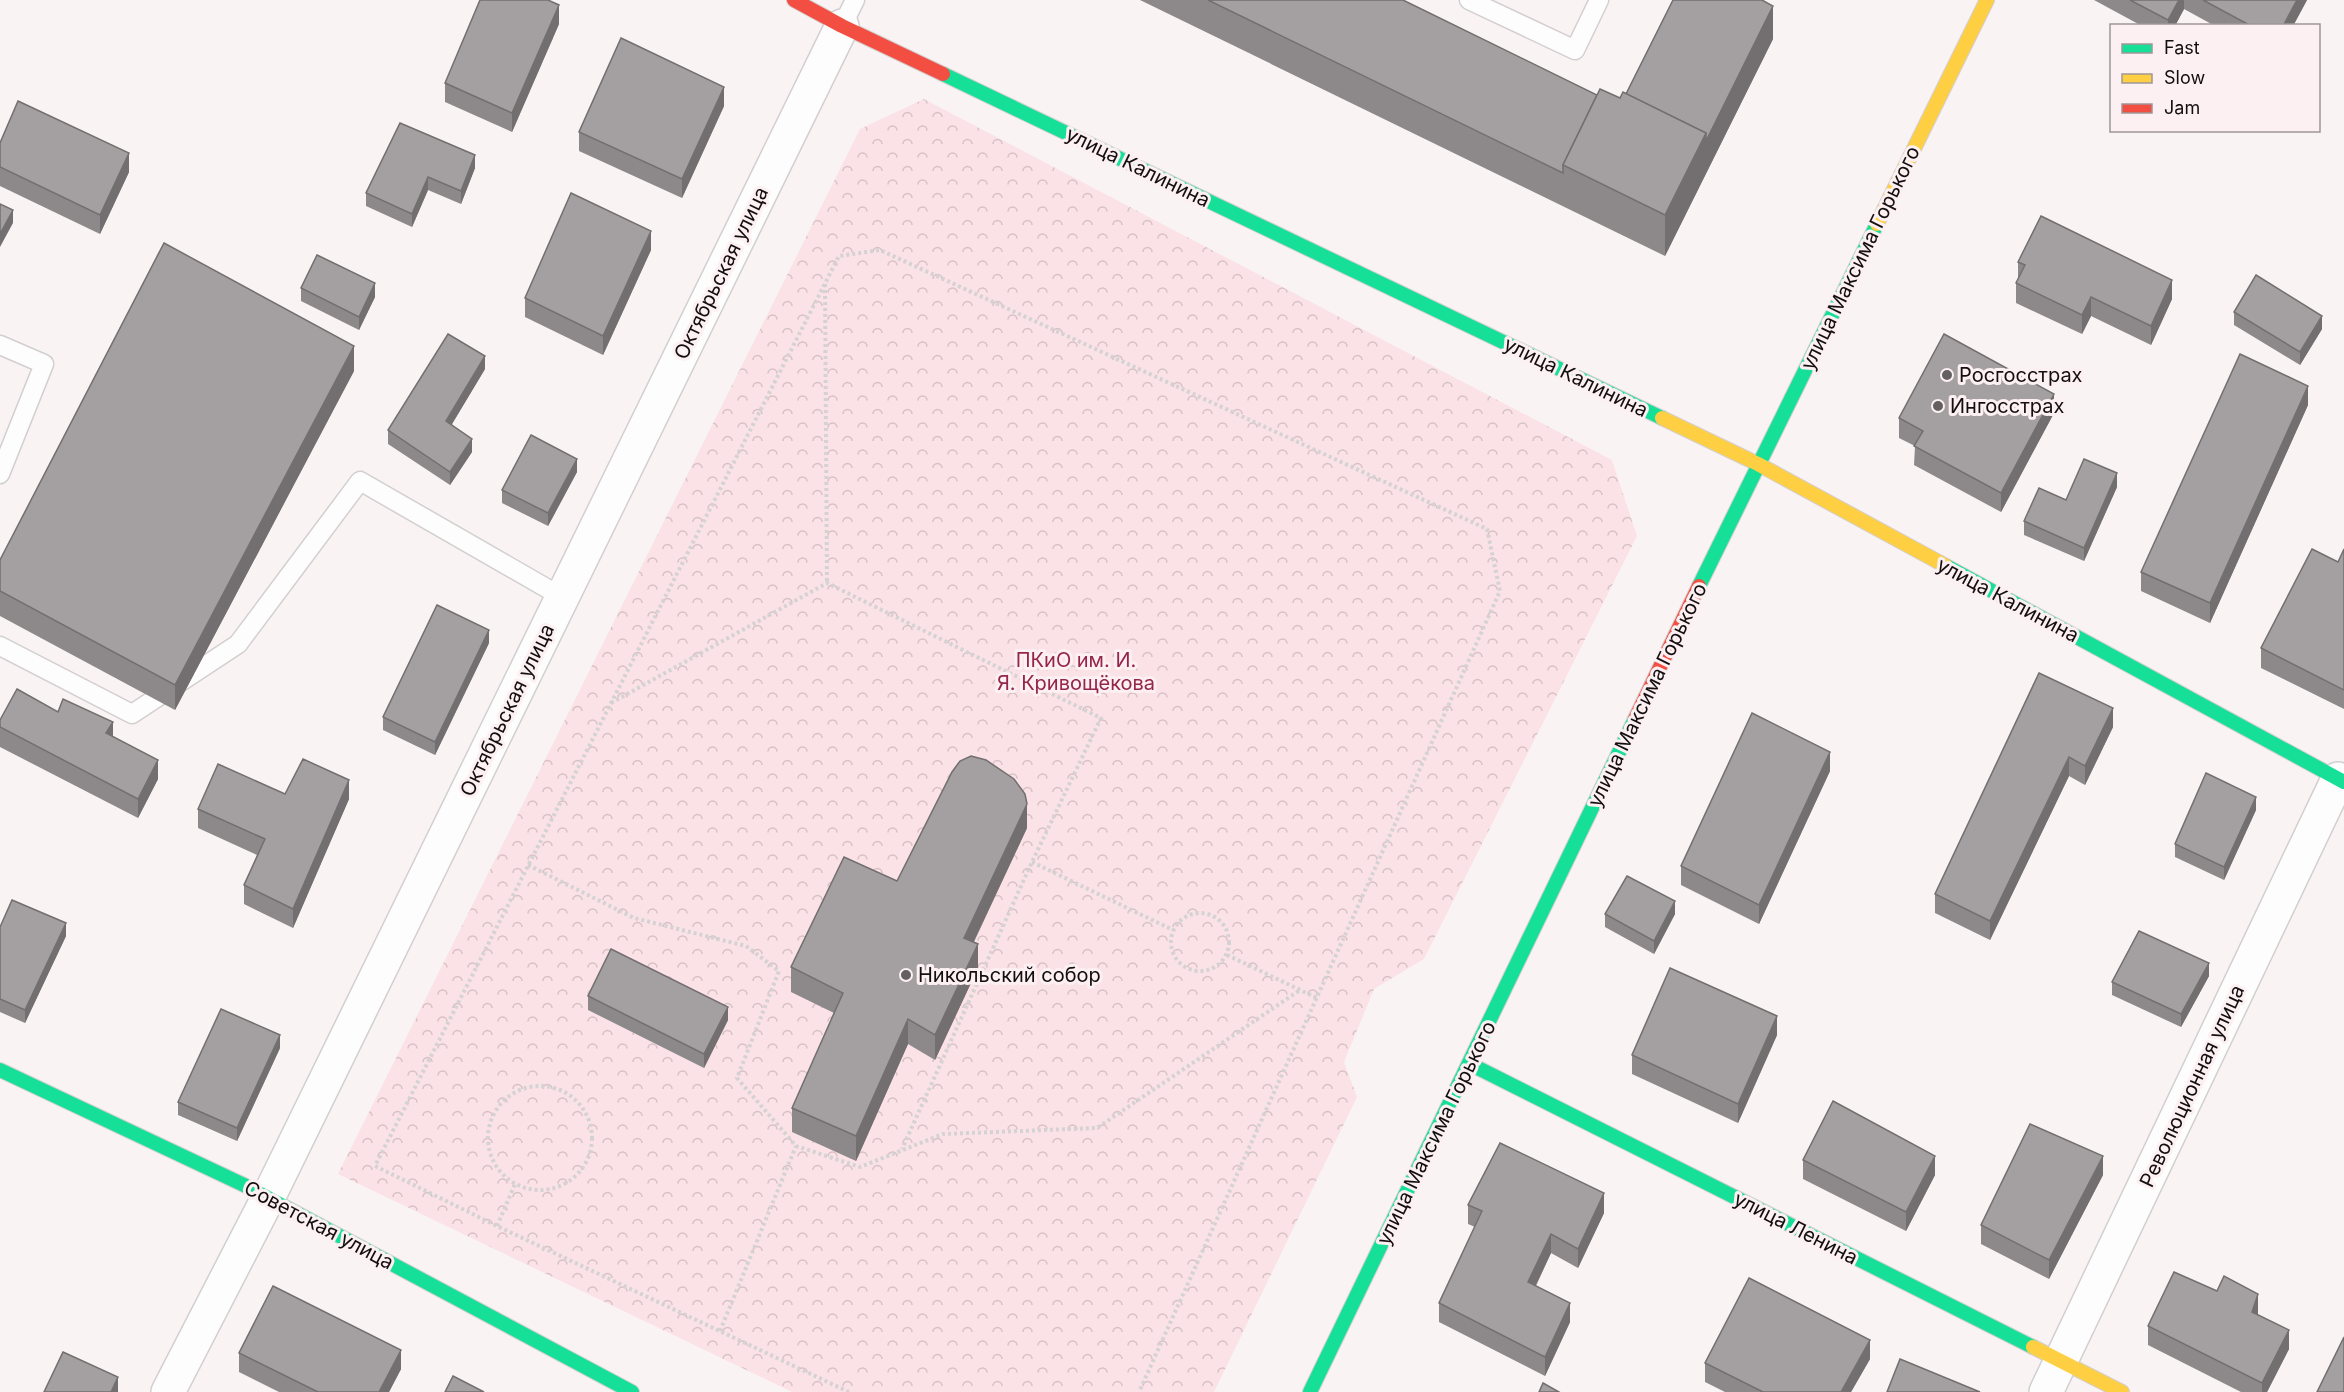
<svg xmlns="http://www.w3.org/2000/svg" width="2344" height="1392" font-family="Inter,sans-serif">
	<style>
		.park { fill: url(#park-crowns) }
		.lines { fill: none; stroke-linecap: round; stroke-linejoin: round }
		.lane-casing { stroke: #d3cfd0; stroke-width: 21 }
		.street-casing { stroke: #d3cfd0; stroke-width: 36 }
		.fast-casing { stroke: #d3cfd0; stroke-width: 16 }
		.slow-casing { stroke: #d3cfd0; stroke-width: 16 }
		.jam-casing { stroke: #d3cfd0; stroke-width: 16 }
		.path { stroke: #d5d2d3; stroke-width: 4; stroke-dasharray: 3 3; stroke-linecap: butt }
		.lane { stroke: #fefdfd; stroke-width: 18 }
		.street { stroke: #fefdfd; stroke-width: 33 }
		.fast { stroke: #16e098; stroke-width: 14 }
		.slow { stroke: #ffcf43; stroke-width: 14 }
		.jam { stroke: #f24e42; stroke-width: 14 }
		.wall { fill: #8d898a }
		.shaded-wall { fill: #736f70 }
		.building { fill: #a49fa0; stroke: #736f70; stroke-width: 1.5 }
		.poi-dot { fill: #645f60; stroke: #fcf0f2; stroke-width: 2 }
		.labels { text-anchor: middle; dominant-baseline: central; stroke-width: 6; stroke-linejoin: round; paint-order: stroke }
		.street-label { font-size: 20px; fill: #130f10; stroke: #fcf0f2 }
		.poi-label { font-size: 20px; fill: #130f10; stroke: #fcf0f2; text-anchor: start }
		.park-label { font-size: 20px; fill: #96254b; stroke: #fcf0f2 }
	</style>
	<defs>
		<pattern id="park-crowns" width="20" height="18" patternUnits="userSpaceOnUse" patternTransform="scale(1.5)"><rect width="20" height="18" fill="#fbe2e6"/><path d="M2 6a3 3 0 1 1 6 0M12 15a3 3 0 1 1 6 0" fill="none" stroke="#d6c1c4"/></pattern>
	</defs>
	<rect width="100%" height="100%" fill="#f9f3f4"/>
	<polygon class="park" points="924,99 1612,460 1637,536 1424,959 1374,989 1344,1062 1357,1097 1214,1392 792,1392 338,1174 860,129"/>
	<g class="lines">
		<g class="lane-casing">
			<g id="lane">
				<polyline points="1469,0 1575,50 1599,0"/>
				<polyline points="842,26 855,0"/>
				<polyline points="0,345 44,364 0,474"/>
				<polyline points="0,646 132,714 238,644 360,481 562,597"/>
			</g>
		</g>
		<g class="street-casing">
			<g id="street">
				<polyline points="168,1392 268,1198 842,26"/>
				<polyline points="2046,1392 2338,779"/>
			</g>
		</g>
		<g class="fast-casing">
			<g id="fast">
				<polyline points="943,74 1662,418"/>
				<polyline points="1946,566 2344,782"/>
				<polyline points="1699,586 1877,224"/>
				<polyline points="1470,1064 2033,1347"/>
				<polyline points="0,1070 244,1185 632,1392"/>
				<polyline points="1310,1392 1635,719"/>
			</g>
		</g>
		<g class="slow-casing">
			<g id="slow">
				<polyline points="1877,224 1987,0"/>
				<polyline points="1662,418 1758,464 1946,566"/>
				<polyline points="2033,1347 2122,1392"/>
			</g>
		</g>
		<g class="jam-casing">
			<g id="jam">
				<polyline points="794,0 842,26 943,74"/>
				<polyline points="1635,719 1699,586"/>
			</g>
		</g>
		<g class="path">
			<polyline points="825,284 827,583"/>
			<polyline points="611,703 827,583 1101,718 1032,862 902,1149"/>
			<polyline points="1032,862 1173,930"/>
			<polyline points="528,865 634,918 746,946 779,971 737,1078 796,1146 860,1167 943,1134 1097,1128 1300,990"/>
			<circle cx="1200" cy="942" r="29"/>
			<polyline points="1227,955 1317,998"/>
			<circle cx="540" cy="1138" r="52"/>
			<polyline points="497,1226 515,1184"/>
			<polyline points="720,1331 796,1146"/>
			<polyline points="849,1392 497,1226 375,1166 839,256 880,250 1487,529 1500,591 1139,1392"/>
		</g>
		<use href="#lane" class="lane"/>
		<use href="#street" class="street"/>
		<use href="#fast" class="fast"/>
		<use href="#slow" class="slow"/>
		<use href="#jam" class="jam"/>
	</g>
	<g class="wall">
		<polygon points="1140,0 1403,0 1597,95 1620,98 1626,94 1773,39 1665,256"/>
		<polygon points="2094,0 2307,0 2293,26 2215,26 2184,9 2175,26 2142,26"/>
		<polygon points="559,24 512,132 445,102 445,83"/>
		<polygon points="724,106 682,198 579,151 579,132"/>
		<polygon points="0,143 129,172 100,234 0,186"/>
		<polygon points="475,155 475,168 461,204 428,190 412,227 366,206 366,193"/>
		<polygon points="651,250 603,355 525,317 525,298"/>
		<polygon points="2018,262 2172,299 2151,345 2091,316 2082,334 2016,303 2016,283 2018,279"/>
		<polygon points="301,288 375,297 359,330 301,301"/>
		<polygon points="2234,312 2322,329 2300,365 2234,325"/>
		<polygon points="485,369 452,424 472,452 450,485 388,444 388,430"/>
		<polygon points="354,371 175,710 0,616 0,560"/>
		<polygon points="2308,405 2210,623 2141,591 2141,572"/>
		<polygon points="2054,413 2001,512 1914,465 1915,446 1899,438 1899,418"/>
		<polygon points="577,472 548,526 502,503 502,490"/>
		<polygon points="2117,487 2084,561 2024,535 2024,521"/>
		<polygon points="2344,549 2344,709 2261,668 2261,648 2338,562"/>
		<polygon points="489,643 435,755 383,730 383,717"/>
		<polygon points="2039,673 2113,727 2085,785 2069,776 1990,940 1935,913 1935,894"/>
		<polygon points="58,712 113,737 158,779 138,818 0,747 0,720"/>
		<polygon points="1830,771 1759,924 1681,885 1681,866"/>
		<polygon points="285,794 349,799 293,928 244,904 244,885 257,855 198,828 198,809"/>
		<polygon points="2256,810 2224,880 2175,857 2175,844"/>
		<polygon points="1027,828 974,942 978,968 935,1060 908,1044 856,1161 792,1132 792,1108 834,1013 791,992 791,967"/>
		<polygon points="1605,914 1675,914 1654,954 1605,927"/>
		<polygon points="0,927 66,936 25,1023 0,1012"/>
		<polygon points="2209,976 2181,1027 2112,995 2112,982"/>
		<polygon points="588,996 728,1020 704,1068 588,1010"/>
		<polygon points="1777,1035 1738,1123 1632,1074 1632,1055"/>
		<polygon points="280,1048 237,1141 178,1115 178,1102"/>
		<polygon points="1803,1160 1935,1175 1906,1231 1803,1179"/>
		<polygon points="2103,1175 2049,1279 1981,1244 1981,1225"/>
		<polygon points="1468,1205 1604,1213 1578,1268 1551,1253 1536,1286 1570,1322 1545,1376 1439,1322 1439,1303 1475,1227 1468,1224"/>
		<polygon points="2258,1313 2258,1315 2289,1349 2267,1392 2241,1392 2148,1345 2148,1326"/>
		<polygon points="239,1353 401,1369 389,1392 279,1392 239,1372"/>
		<polygon points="1870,1359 1851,1392 1725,1392 1705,1382 1705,1363"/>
	</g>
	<g class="shaded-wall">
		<polygon points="2179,0 2184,0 2184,9 2175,26 2168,26 2168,20"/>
		<polygon points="2297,0 2307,0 2293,26 2283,26"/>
		<polygon points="559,5 559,24 512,132 512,113"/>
		<polygon points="1773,6 1773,39 1665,256 1665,215 1706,133"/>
		<polygon points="724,87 724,106 682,198 682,179"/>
		<polygon points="129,153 129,172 100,234 100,215"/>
		<polygon points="475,155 475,168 461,204 461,191"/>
		<polygon points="428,177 428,190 412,227 412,214"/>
		<polygon points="13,210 13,223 0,247 0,234"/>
		<polygon points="651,231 651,250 603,355 603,336"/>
		<polygon points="2172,280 2172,299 2151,345 2151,326"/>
		<polygon points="375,283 375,297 359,330 359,317"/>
		<polygon points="2091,297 2091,316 2082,334 2082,315"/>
		<polygon points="2322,316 2322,329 2300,365 2300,352"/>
		<polygon points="354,346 354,371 175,710 175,685"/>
		<polygon points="485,356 485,369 446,434 446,421"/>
		<polygon points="2308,386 2308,405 2210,623 2210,603"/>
		<polygon points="2054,394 2054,413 2001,512 2001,493"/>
		<polygon points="472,439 472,452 450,485 450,472"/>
		<polygon points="577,459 577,472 548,526 548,513"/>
		<polygon points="2117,473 2117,487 2084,561 2084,548"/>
		<polygon points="489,630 489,643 435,755 435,742"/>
		<polygon points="2113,708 2113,727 2085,785 2085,766"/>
		<polygon points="113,722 113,741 106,733"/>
		<polygon points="1830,752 1830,771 1759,924 1759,905"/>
		<polygon points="2069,757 2069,776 1990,940 1990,921"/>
		<polygon points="158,760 158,779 138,818 138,799"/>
		<polygon points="349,780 349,799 293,928 293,909"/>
		<polygon points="2256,797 2256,810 2224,880 2224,867"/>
		<polygon points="1027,804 1027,828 964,962 964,938"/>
		<polygon points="1675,901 1675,914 1654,954 1654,941"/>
		<polygon points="66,923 66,936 25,1023 25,1010"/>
		<polygon points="978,944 978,968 935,1060 935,1035"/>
		<polygon points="2209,963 2209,976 2181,1027 2181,1014"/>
		<polygon points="728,1007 728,1020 704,1068 704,1054"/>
		<polygon points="1777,1016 1777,1035 1738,1123 1738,1104"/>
		<polygon points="908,1019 908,1044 856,1161 856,1136"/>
		<polygon points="280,1035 280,1048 237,1141 237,1128"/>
		<polygon points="1935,1156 1935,1175 1906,1231 1906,1212"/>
		<polygon points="2103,1156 2103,1175 2049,1279 2049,1260"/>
		<polygon points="1604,1193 1604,1213 1578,1268 1578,1249"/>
		<polygon points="1551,1234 1551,1253 1528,1301 1528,1282"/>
		<polygon points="2258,1294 2258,1313 2252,1331 2252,1312"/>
		<polygon points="1570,1303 1570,1322 1545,1376 1545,1357"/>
		<polygon points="2289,1330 2289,1349 2267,1392 2262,1392 2262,1383"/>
		<polygon points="1870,1340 1870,1359 1851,1392 1841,1392"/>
		<polygon points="401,1350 401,1369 389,1392 379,1392"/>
		<polygon points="118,1377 118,1392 111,1392"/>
	</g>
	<g class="building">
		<polygon points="480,0 548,0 559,5 512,113 445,83"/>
		<polygon points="1208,0 1403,0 1597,95 1563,165 1563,173"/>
		<polygon points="1673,0 1762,0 1773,6 1706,141 1706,133 1626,94"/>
		<polygon points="2130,0 2179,0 2168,20"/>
		<polygon points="2203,0 2297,0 2283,26 2251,26"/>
		<polygon points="621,38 724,87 682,179 579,132"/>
		<polygon points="1600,89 1620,98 1623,92 1706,133 1665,215 1563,165"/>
		<polygon points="18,101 129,153 100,215 0,167 0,143"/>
		<polygon points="400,123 475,155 461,191 428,177 412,214 366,193"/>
		<polygon points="571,193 651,231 603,336 525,298"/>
		<polygon points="0,204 13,210 0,234"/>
		<polygon points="2041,216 2172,280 2151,326 2091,297 2082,315 2016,283 2025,265 2018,262"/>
		<polygon points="164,243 354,346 175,685 0,591 0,560"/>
		<polygon points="317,255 375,283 359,317 301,288"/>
		<polygon points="2256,275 2322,316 2300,352 2234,312"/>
		<polygon points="448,334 485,356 446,421 472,439 450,472 388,430"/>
		<polygon points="1944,334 2054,394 2001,493 1914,446 1923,431 1899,418"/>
		<polygon points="2240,354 2308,386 2210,603 2141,572"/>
		<polygon points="531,435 577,459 548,513 502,490"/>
		<polygon points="2084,459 2117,473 2084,548 2024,521 2039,488 2066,500"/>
		<polygon points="2312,549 2338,562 2344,549 2344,690 2261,648"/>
		<polygon points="437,605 489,630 435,742 383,717"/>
		<polygon points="2039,673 2113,708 2085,766 2069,757 1990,921 1935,894"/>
		<polygon points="17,689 58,712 63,699 113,722 106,733 158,760 138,799 0,727 0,720"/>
		<polygon points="1752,713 1830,752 1759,905 1681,866"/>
		<polygon points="971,756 986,760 1014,779 1025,794 1027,804 964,938 978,944 935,1035 908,1019 856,1136 792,1108 843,993 791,967 844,857 897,881 952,772 960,761"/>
		<polygon points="303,759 349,780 293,909 244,885 265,839 198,809 218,764 285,794"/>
		<polygon points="2206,773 2256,797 2224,867 2175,844"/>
		<polygon points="1627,876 1675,901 1654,941 1605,914"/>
		<polygon points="12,900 66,923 25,1010 0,999 0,927"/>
		<polygon points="2139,931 2209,963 2181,1014 2112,982"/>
		<polygon points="611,949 728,1007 704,1054 588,996"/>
		<polygon points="1670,968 1777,1016 1738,1104 1632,1055"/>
		<polygon points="221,1009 280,1035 237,1128 178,1102"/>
		<polygon points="1833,1101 1935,1156 1906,1212 1803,1160"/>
		<polygon points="2030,1124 2103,1156 2049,1260 1981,1225"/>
		<polygon points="1500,1143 1604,1193 1578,1249 1551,1234 1528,1282 1570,1303 1545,1357 1439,1303 1482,1211 1468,1205"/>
		<polygon points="2174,1272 2217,1291 2224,1276 2258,1294 2252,1312 2289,1330 2262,1383 2148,1326"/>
		<polygon points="1749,1278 1870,1340 1841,1392 1763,1392 1705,1363"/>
		<polygon points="273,1286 401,1350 379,1392 318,1392 239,1353"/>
		<polygon points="2344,1337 2344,1392 2317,1392"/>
		<polygon points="63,1352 118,1377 111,1392 44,1392"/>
		<polygon points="1900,1359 1980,1392 1887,1392"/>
		<polygon points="453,1376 484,1392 445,1392"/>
		<polygon points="1543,1383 1559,1392 1539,1392"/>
	</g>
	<g class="poi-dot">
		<circle cx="1947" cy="375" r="6"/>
		<circle cx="1938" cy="406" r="6"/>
		<circle cx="906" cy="975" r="6"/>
	</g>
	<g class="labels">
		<g class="street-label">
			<text transform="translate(1138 167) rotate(26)">улица Калинина</text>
			<text transform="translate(1860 258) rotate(-64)">улица Максима Горького</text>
			<text transform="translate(721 273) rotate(-64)">Октябрьская улица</text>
			<text transform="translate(1576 377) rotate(26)">улица Калинина</text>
			<text transform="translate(2008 600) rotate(28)">улица Калинина</text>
			<text transform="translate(1647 695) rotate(-64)">улица Максима Горького</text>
			<text transform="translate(507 710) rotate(-64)">Октябрьская улица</text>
			<text transform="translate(2192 1086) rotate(-65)">Революционная улица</text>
			<text transform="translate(1436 1133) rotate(-64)">улица Максима Горького</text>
			<text transform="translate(319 1225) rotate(28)">Советская улица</text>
			<text transform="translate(1796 1228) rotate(27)">улица Ленина</text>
		</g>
		<g class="poi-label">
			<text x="1959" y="375">Росгосстрах</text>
			<text x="1950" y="406">Ингосстрах</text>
			<text x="918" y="975">Никольский собор</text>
		</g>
		<g class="park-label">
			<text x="1076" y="660">ПКиО им. И.<tspan x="1076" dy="23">Я. Кривощёкова</tspan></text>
		</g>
	</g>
	<rect x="2110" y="24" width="210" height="108" fill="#fcf0f2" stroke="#9f9698" stroke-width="1.5"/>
	<rect x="2122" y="44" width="30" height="9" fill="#16e098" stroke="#9f9698" stroke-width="1.5"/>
	<text x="2164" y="54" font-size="18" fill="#130f10">Fast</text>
	<rect x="2122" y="74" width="30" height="9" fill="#ffcf43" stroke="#9f9698" stroke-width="1.5"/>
	<text x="2164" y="84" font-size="18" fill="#130f10">Slow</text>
	<rect x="2122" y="104" width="30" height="9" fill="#f24e42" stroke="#9f9698" stroke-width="1.5"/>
	<text x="2164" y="114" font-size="18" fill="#130f10">Jam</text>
</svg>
